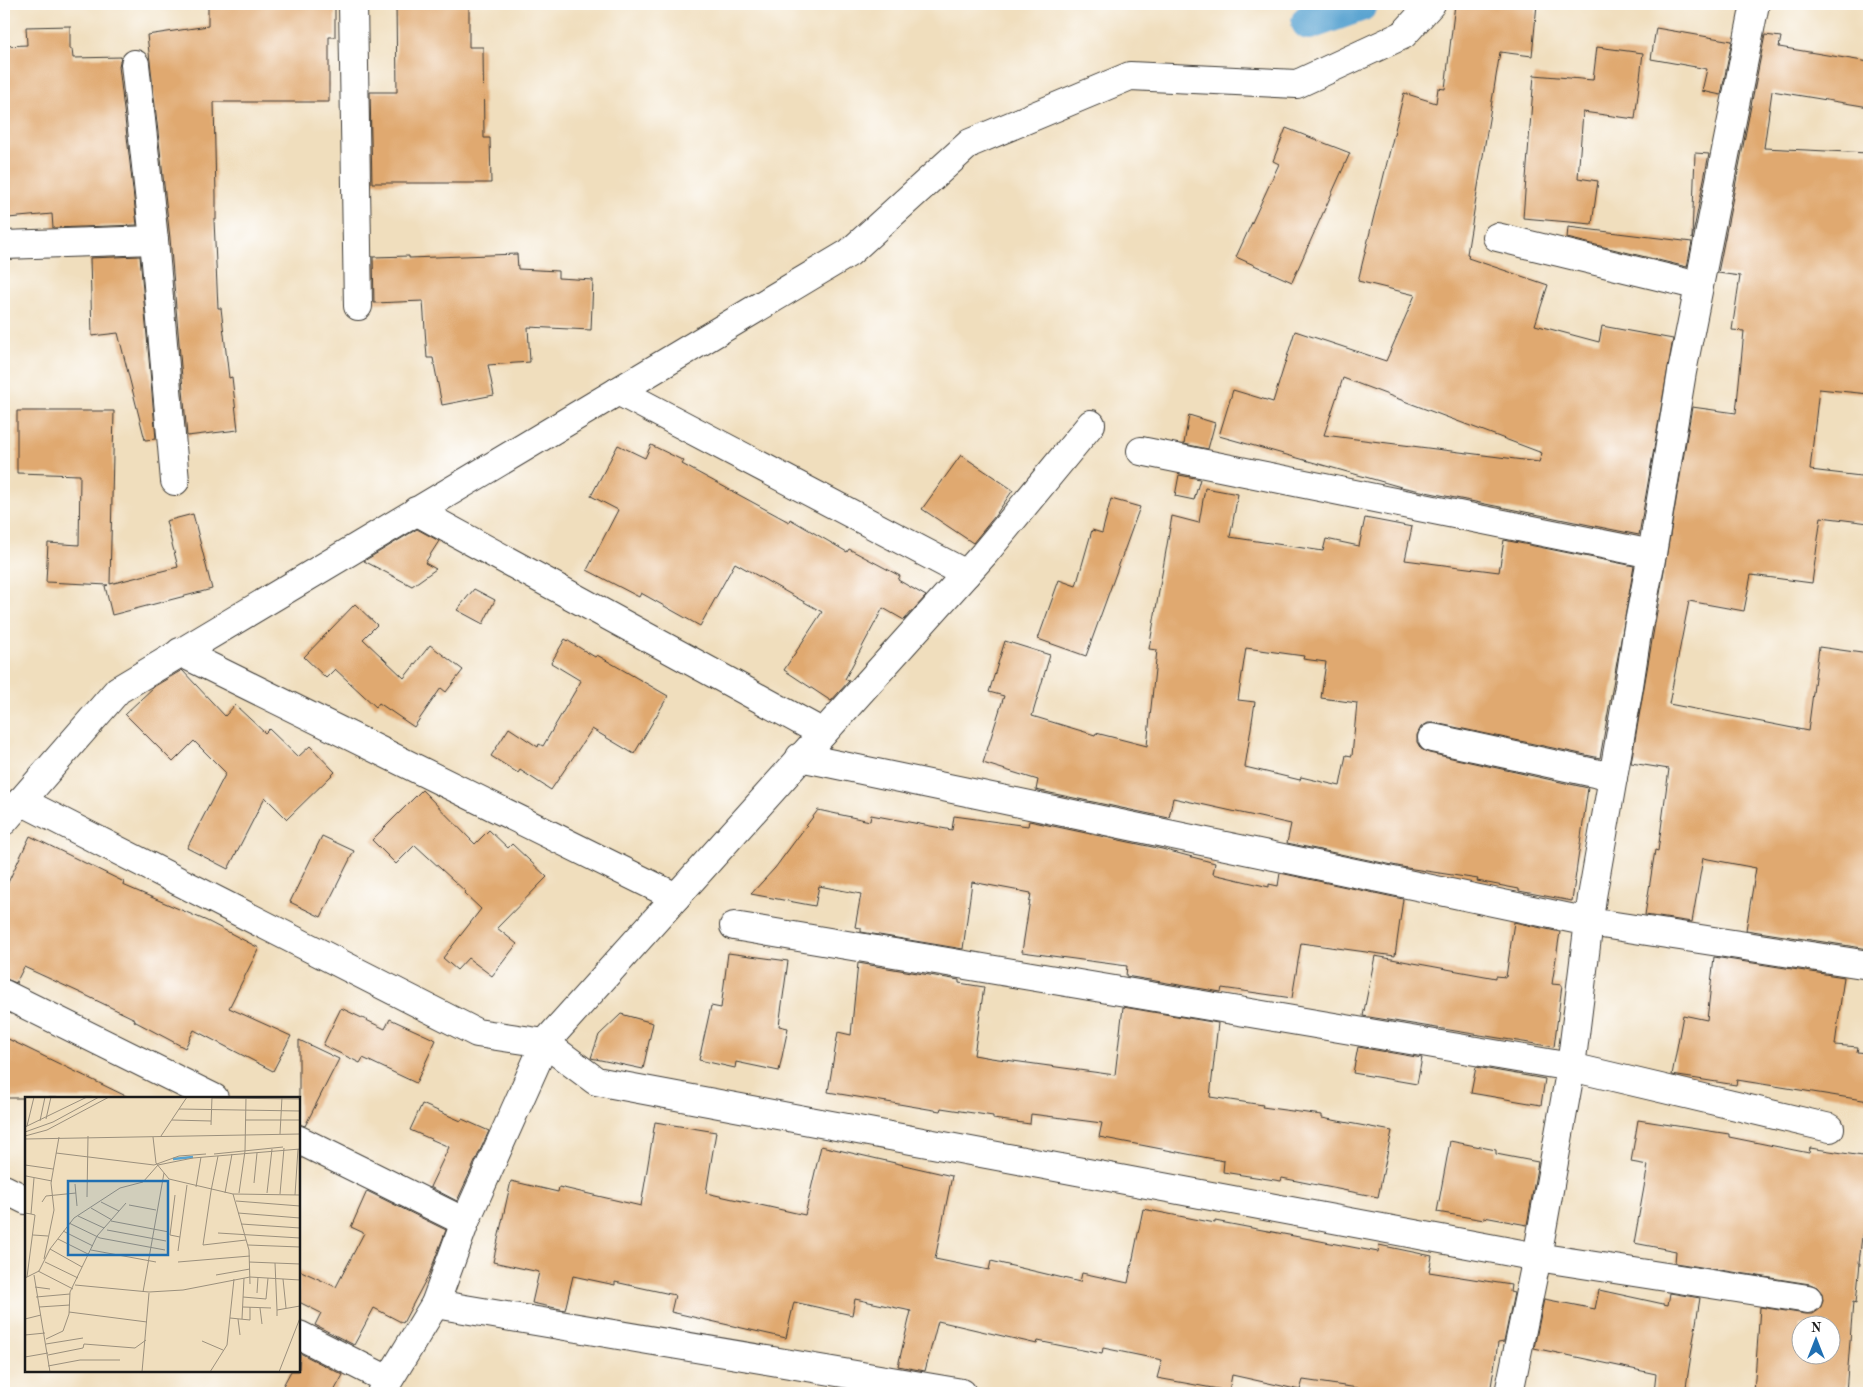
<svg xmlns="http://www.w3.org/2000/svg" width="1873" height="1397" font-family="'Old Standard TT',serif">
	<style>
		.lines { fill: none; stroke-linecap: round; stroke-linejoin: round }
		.canal { stroke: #58a3d0; stroke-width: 36 }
		.building { fill: #e0a970; fill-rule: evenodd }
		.street-casing { stroke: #3c3934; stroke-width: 30 }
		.street { stroke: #fff; stroke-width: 28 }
		.inset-river { fill: none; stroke: #58a3d0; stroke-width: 2.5 }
		.inset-road { fill: none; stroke: #9b907d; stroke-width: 1 }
		.view { fill: #1f6fb2; fill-opacity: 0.15; stroke: #1f6fb2; stroke-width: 2.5 }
		.inset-edge { fill: none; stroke: #1c1c1c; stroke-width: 2.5 }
	</style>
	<rect width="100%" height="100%" fill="#fff"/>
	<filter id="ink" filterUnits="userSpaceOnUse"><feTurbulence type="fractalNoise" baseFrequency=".02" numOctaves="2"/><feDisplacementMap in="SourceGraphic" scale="10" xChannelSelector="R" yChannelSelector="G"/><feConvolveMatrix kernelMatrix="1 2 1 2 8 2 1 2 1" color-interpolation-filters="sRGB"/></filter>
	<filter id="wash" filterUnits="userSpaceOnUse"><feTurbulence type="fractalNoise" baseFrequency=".0096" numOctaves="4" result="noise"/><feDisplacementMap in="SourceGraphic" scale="20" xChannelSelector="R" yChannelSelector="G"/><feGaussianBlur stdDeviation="1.12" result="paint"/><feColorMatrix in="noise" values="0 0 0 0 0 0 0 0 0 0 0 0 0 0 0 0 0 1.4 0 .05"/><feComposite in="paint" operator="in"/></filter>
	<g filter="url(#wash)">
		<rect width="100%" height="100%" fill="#f0debd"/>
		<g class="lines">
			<polyline class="canal" points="1309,22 1360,4"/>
		</g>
		<g id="blocks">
			<g class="building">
				<polygon points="208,4 335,4 335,37 329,37 329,102 214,102 216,196 216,220 214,220 218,308 221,308 229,378 232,377 238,430 187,436 170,238 147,35 208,26"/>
				<polygon points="396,4 469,4 469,47 483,47 484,138 490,138 491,183 372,183 370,92 397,92"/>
				<path d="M1455 4H1537L1532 56 1500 52 1467 254 1469 255 1468 258 1548 285 1535 325 1599 342 1602 326 1673 339 1639 535 1401 487 1219 436 1233 390 1273 402 1295 331 1386 361 1415 295 1358 281 1404 93 1436 103 1438 88 1445 89ZM1343 378 1542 453 1539 462 1324 435Z"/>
				<polygon points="70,26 70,49 72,49 73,58 121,57 119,66 137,225 53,228 52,214 8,218 4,170 4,46 27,45 26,27"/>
				<polygon points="1656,28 1732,41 1721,95 1702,91 1707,69 1651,59"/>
				<polygon points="1765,35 1781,37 1779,47 1869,62 1869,107 1772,91 1764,148 1869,153 1869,394 1819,389 1810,470 1869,477 1869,523 1821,517 1812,583 1751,575 1744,611 1689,601 1669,704 1808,731 1819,647 1869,654 1869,949 1746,930 1756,868 1703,858 1692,922 1645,915 1655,850 1658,851 1669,769 1631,763 1692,407 1736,413 1744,331 1732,330 1740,276 1718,273"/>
				<polygon points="1597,47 1643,53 1635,119 1583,112 1578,178 1598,181 1592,224 1523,218 1534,75 1593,80"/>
				<polygon points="1286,128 1350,153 1292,282 1236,257 1279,164 1273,161"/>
				<polygon points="1695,153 1709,154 1692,239"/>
				<polygon points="1568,227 1692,242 1687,267 1567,238"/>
				<polygon points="517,254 518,269 558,271 558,278 593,280 591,330 528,327 530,362 488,365 494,395 442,405 433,358 427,358 423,301 374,303 373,257 409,256 409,258"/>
				<polygon points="140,256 156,439 145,440 118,333 92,336 90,258"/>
				<polygon points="17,411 114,411 110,584 178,567 166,521 193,514 212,589 112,615 105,586 108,585 46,582 48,543 79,545 80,475 17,473"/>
				<polygon points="1189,415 1215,423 1208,449 1184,444"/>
				<polygon points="618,445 645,458 651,445 684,461 682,464 789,522 790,519 847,552 849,549 900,576 898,580 926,596 904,620 883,608 845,679 849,681 831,701 784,670 822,612 735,563 700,626 641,593 639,597 587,570 618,510 591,496"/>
				<polygon points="961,455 1013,490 995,516 973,543 922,509"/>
				<polygon points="1179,475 1200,479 1194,500 1175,496"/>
				<path d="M1205 488 1238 494 1230 537 1323 551 1326 539 1359 546 1365 518 1412 527 1405 560 1499 572 1504 540 1634 566 1600 758 1435 723H1428L1421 727 1417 735V742L1421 749 1429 753 1588 788 1572 901 1519 891V889L1477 881 1478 879 1407 868 1287 843 1291 824 1173 798 1169 818 1036 790 1038 780 983 763 1004 696 989 692 1005 641 1050 655 1032 716 1095 735 1096 733 1147 746 1157 650 1149 649 1172 516 1199 523ZM1246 648 1304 656 1303 659 1326 662 1321 698 1357 703 1352 756 1346 755 1340 786 1301 777 1300 780 1245 767 1255 702 1238 700Z"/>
				<polygon points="1111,499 1140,507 1086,656 1038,639 1059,580 1076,586 1092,530 1102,533"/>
				<polygon points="417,529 439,541 425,563 436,569 412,586 364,561"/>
				<polygon points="474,589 495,600 483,624 457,610"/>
				<polygon points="355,604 377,625 363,639 404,678 430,645 463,670 446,692 441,688 414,727 379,703 376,707 335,669 326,678 304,657"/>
				<polygon points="565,639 595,657 597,655 668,696 634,754 592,729 551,790 520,770 518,773 491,756 509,728 538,747 539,744 543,746 581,681 551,663"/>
				<polygon points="182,670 225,716 235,705 265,733 269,729 298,757 310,746 335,772 287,819 265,797 228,869 187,848 226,773 194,741 173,762 125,714 155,686"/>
				<polygon points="422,790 475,844 489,830 508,848 512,844 547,877 497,928 517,944 492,976 468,958 457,970 443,958 481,909 464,893 466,892 415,845 396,864 372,840"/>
				<polygon points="818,810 870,821 871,815 952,830 954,816 1028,826 1029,821 1162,849 1215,863 1213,874 1269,887 1269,884 1278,886 1280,873 1403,899 1395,956 1301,943 1292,998 1222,988 1221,992 1126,976 1127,966 1022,952 1031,893 972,882 963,949 861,932 861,928 855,927 861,894 819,886 815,906 751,894 775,868"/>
				<polygon points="30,836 124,882 123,885 207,921 259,948 229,1008 291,1036 273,1071 194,1030 185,1048 134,1021 135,1019 83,994 24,967 16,983 4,978 4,891"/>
				<polygon points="322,836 354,851 321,917 290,902"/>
				<polygon points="1514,922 1560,932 1552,984 1562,985 1554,1047 1363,1016 1375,956 1496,978 1496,976 1506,977"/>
				<polygon points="728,953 788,961 779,1026 788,1028 779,1071 736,1062 735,1068 699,1060 711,1006 721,1008"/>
				<polygon points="1714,957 1844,977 1835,1045 1858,1047 1857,1052 1869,1053 1869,1101 1737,1080 1736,1085 1672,1075 1683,1015 1707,1020"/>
				<polygon points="858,963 959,980 959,983 984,987 974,1055 991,1058 1115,1075 1123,1007 1218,1023 1210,1097 1263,1105 1262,1107 1322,1115 1322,1118 1392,1131 1378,1197 1282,1178 1281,1181 1223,1172 1224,1161 1099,1137 1102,1123 1031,1114 1030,1124 993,1119 993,1116 941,1108 940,1111 828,1092 838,1032 851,1035"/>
				<polygon points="341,1008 385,1029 390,1019 436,1040 416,1083 363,1058 360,1063 323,1045"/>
				<polygon points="621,1014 653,1023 643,1069 591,1058 599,1035"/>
				<polygon points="4,1037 130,1098 4,1098"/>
				<polygon points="299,1040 339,1059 305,1126 299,1124"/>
				<polygon points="1358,1047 1422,1058 1417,1084 1353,1073"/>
				<polygon points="1476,1067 1545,1079 1541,1105 1471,1093"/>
				<polygon points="422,1104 461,1121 462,1119 489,1131 457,1201 430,1187 449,1147 410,1130"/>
				<path d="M1638 1120 1729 1134V1137L1809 1153 1810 1148 1869 1157V1201H1866L1859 1263H1860L1856 1303 1853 1302 1846 1393H1754L1760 1307 1806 1314H1813L1820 1309 1823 1301 1822 1293 1817 1287 1810 1284 1675 1263 1676 1251 1634 1243 1648 1165 1631 1162ZM1800 1324H1830V1354H1800Z"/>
				<polygon points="655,1122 716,1132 706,1193 805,1215 821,1146 952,1176 935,1259 989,1270 991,1261 1080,1282 1082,1273 1128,1283 1143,1209 1215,1223 1215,1221 1378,1252 1379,1245 1432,1256 1429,1272 1511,1285 1510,1292 1514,1293 1504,1342 1498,1343 1490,1393 1357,1393 1358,1388 1303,1380 1300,1390 1232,1375 1229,1391 1157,1378 1162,1360 1103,1348 1102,1354 1038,1341 1037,1344 938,1321 925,1371 898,1366 911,1311 855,1299 852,1315 794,1302 786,1338 671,1312 675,1295 615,1282 615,1285 573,1276 565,1310 532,1303 539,1272 493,1262 511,1181 558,1192 559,1187 641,1206"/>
				<polygon points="1450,1141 1496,1150 1496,1154 1538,1162 1527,1225 1484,1217 1484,1220 1437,1212"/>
				<polygon points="367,1191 446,1230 430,1272 403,1323 374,1308 354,1345 315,1325 321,1313 299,1302 299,1270 336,1287 364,1233 351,1227"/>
				<polygon points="1599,1290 1668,1305 1670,1293 1700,1298 1685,1393 1654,1393 1656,1374 1534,1348 1544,1299 1595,1309"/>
				<polygon points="300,1353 343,1375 333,1393 279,1393 291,1371 299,1371"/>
			</g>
		</g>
	</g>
	<g filter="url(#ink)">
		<use href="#blocks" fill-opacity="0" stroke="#3c3934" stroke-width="1"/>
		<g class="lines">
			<g class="street-casing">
				<g id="street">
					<polyline points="353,4 358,306"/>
					<polyline points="135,64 154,240 175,481"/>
					<polyline points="1497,237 1699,286"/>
					<polyline points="4,245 154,240"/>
					<polyline points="618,391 966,574"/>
					<polyline points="1141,451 1652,554"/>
					<polyline points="416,511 823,733"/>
					<polyline points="180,652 676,897"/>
					<polyline points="1432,738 1613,777"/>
					<polyline points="800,757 1589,922 1869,965"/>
					<polyline points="21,801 477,1033 545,1043 596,1081 1537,1257 1808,1299"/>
					<polyline points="4,821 118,690 849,253 970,143 1130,76 1297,84 1403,35 1431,4"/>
					<polyline points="734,926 1571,1067 1830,1128"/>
					<polyline points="4,994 214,1098"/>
					<polyline points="299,1140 465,1222"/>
					<polyline points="4,1189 26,1200"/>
					<polyline points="435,1304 962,1393"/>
					<polyline points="299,1335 388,1380"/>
					<polyline points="381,1393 435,1304 465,1222 545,1043 984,554 1091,424"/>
					<polyline points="1509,1393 1537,1257 1571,1067 1592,897 1629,686 1637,633 1652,554 1682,372 1755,4"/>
				</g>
			</g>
			<use href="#street" class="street"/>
		</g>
	</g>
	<g transform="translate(25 1097)">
		<rect width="275" height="275" fill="#f0debd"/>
		<path class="inset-river" d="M148 62 168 60"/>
		<path class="inset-road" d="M187 1 275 2M154 12 275 14M21 22 26 0M147 23 186 24M220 23H275M15 24 20 0M186 28 187 0M2 29 9 0M0 30 62 0M0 35 28 25 74 0M255 37 257 0M0 39 22 33 84 0M136 39 162 0M128 40 131 66 144 82 208 97 224 153 225 187M0 42 275 37M31 56 129 68 154 59 181 57M189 57 258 50M0 68 28 72M1 79 27 84M229 86 232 56M50 87 52 109M171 90 176 60M186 94 178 148 221 143M186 94 193 59M200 96 207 57M214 96 220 54 221 0M242 96 247 52M208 97 275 98M255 97 259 51M150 98 145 138 155 140M270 98 273 52M62 100 63 39M211 104 275 109M17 105 21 99 51 96M76 105 94 114M104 108 131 113M66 111 87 123M0 116 6 117 9 81M213 116 275 121M53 119 79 131M86 124 144 135M44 126 75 141 140 153M216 127 275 131M82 133 141 144M38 134 68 149M193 136 275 141M8 138 23 139M33 142 63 157M223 148 275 150M25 152 57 170M66 153 131 165M153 154 162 88M19 162 29 113 26 86 34 40M20 165 53 181M153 165 225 159M224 165 275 167M250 166 252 213M13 174 48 192M9 178 25 275M191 178 225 172M2 180 10 118 6 117M0 181 14 174 25 152 49 121 95 91 118 85 133 68 168 61 275 52M258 182 261 211M50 188 124 195 158 193 225 180 275 183M10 190 25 192M118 195 139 76M232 196 233 180M11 200 45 197M218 200 241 202 243 181M14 210 45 208M218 210 246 211M235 211 237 227M44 215 122 225M252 219V213L275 209M205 221 225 223V210M0 222 16 218M213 222 215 238M217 222 219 181M0 238 20 236M21 242 38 234 44 217 45 195 72 139 101 106M177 244 198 253M21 247 58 241M23 258 58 251 59 247 110 251 121 243M0 260 23 256M23 269 55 263H95M117 275 124 196M185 275 202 248 209 182M209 275H225M254 275 275 221"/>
		<path class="view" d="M43 84H143V158H43Z"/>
		<rect width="275" height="275" class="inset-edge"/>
	</g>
	<rect width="1873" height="1397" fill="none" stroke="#fff" stroke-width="20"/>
	<g transform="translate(1816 1340)"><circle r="24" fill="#ffffff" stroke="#a4a4a4"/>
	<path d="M0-4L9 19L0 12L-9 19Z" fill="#1f6fb2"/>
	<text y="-8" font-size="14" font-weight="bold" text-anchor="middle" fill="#1c1c1c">N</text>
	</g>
</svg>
